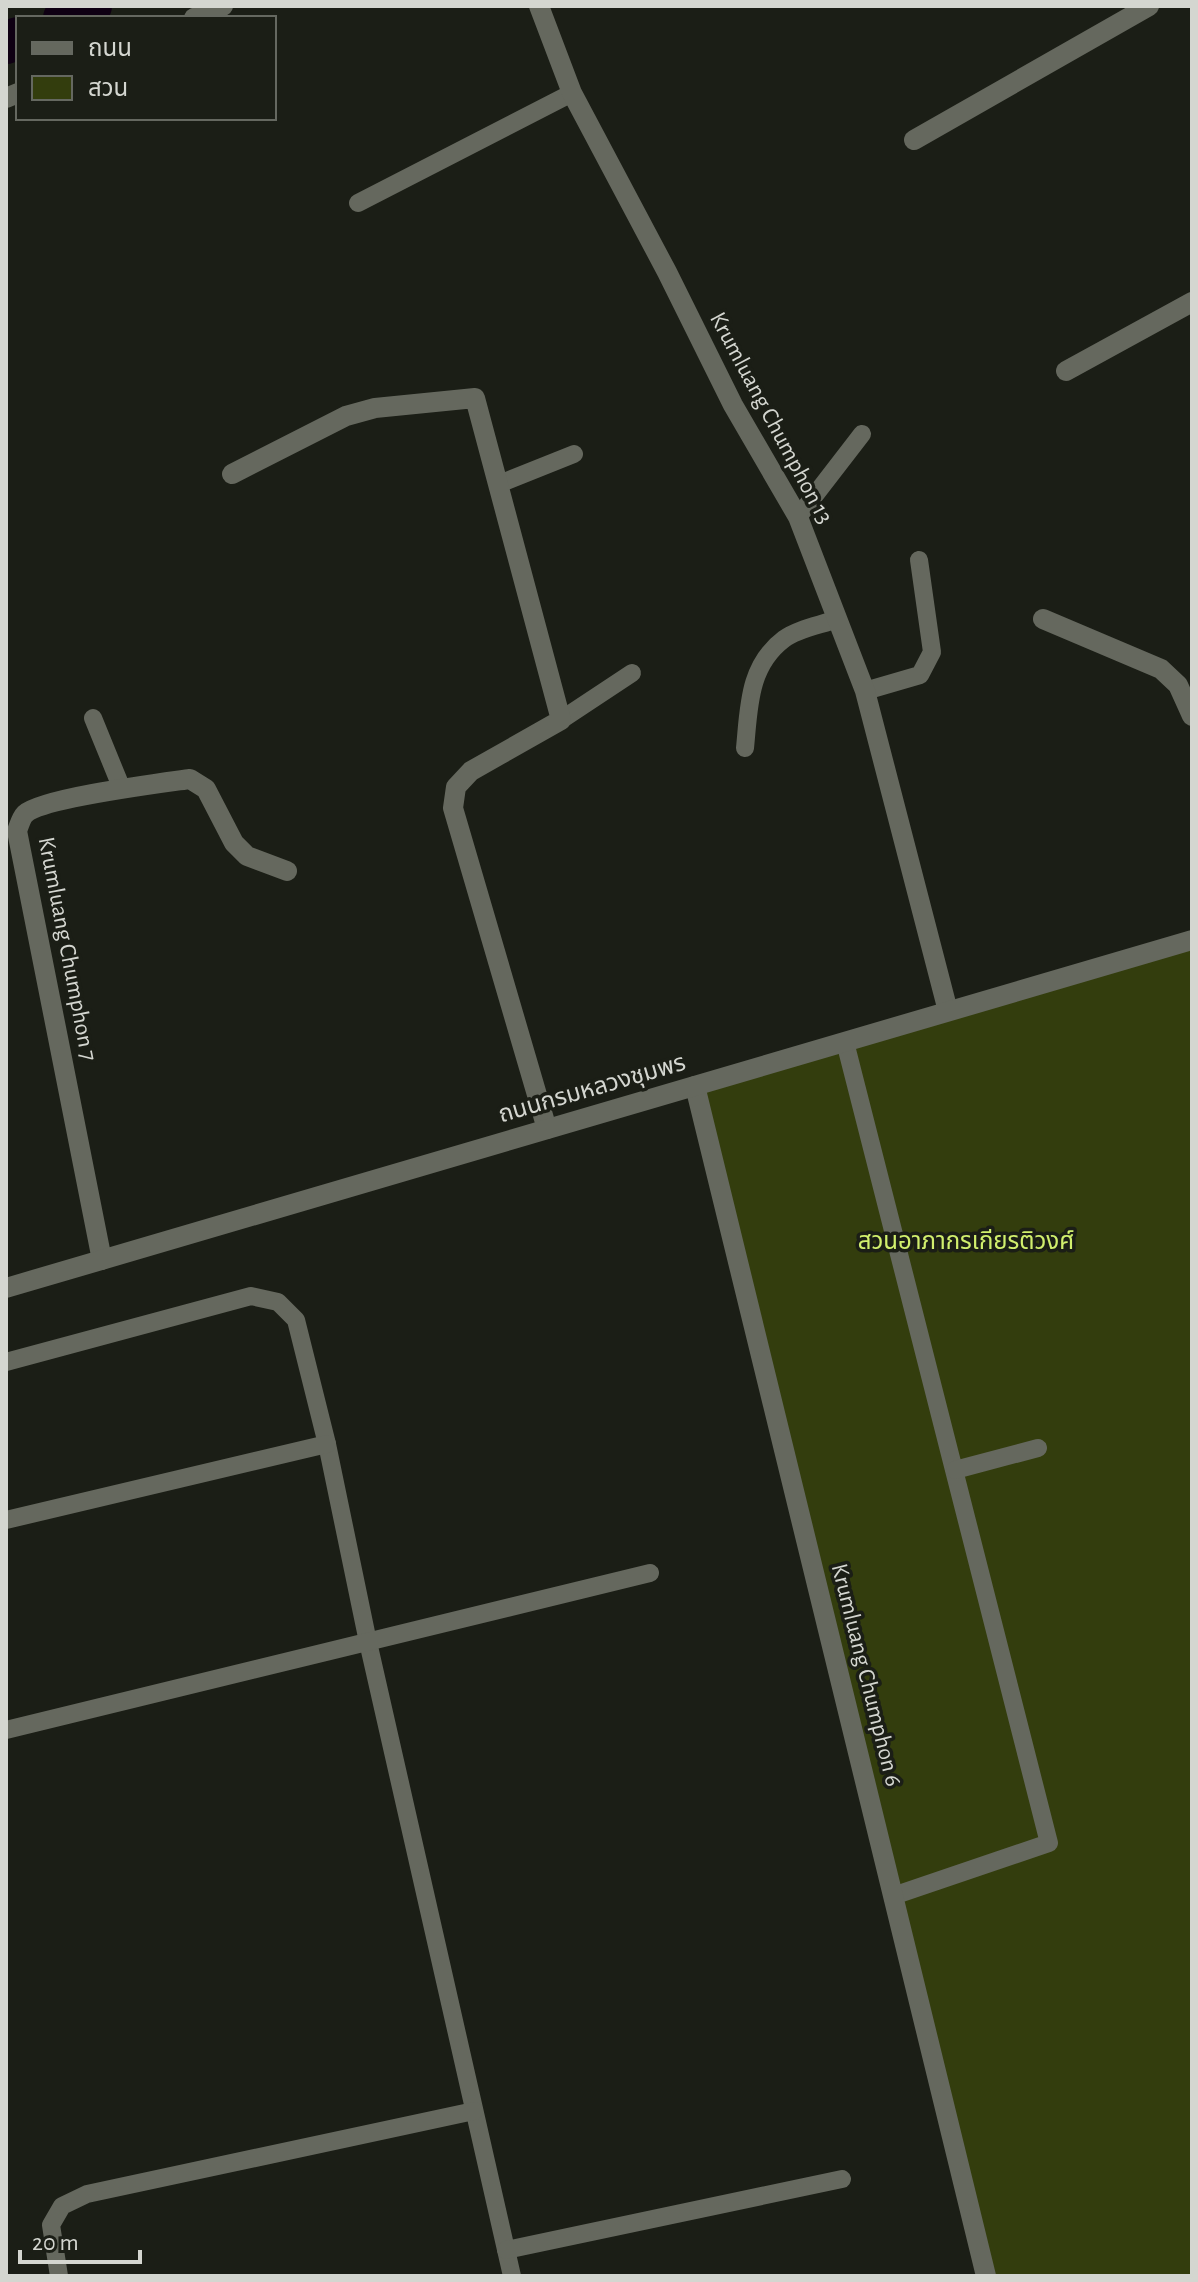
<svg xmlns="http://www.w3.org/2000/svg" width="1198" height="2282" font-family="'Alegreya Sans','Noto Sans Thai',sans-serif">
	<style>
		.green { fill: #333d0d }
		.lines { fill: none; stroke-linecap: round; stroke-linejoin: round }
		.canal { stroke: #0f0013; stroke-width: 42 }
		.lane { stroke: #65685e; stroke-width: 18 }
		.street { stroke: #65685e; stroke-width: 20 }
		.secondary { stroke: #65685e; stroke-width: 20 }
		.labels { text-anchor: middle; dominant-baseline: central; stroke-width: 7; stroke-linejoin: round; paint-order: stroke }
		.street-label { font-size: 24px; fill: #d4d6d0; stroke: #1b1e16 }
		.park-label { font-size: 24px; fill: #d1ef6d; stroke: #1b1e16 }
	</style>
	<rect width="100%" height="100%" fill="#1b1e16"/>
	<polygon class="green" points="1192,940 1192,2276 986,2276 695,1086"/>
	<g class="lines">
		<g class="canal">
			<polyline points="64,18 91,6"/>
			<polyline points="6,43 18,38"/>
		</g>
		<g class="lane">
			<polyline points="358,203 572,93"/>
			<polyline points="499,484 574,454"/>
			<polyline points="798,517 862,434"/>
			<polyline points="865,691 920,675 932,652 919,560"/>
			<polyline points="93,718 122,789"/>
			<polyline points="561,720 632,673"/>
			<path d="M745 748C749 708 748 666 784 639 797 629 821 625 837 619"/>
			<polyline points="845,1042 1049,1843 893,1896"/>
			<polyline points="6,1362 251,1296 278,1302 296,1320 327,1444 368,1642 512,2276"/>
			<polyline points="955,1470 1038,1448"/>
			<polyline points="6,1520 327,1444"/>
			<polyline points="6,1730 650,1573"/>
			<polyline points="506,2250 842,2179"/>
			<polyline points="59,2276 51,2225 62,2206 87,2194 474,2111"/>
		</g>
		<g class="street">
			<polyline points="539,6 572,93 667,272 733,405 798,517 865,691 948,1011"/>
			<polyline points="194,18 223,6"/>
			<polyline points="6,98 18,93"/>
			<polyline points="914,140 1149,6"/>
			<polyline points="1066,371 1192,302"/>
			<polyline points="232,474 346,416 375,408 475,398 561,720 471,771 456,787 453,808 547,1129"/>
			<polyline points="1043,619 1161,669 1178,685 1192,716"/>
			<polyline points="695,1086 986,2276"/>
			<path d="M102 1260 17 831C19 826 21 818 25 814 42 798 162 783 190 779L206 789 234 843 247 856 287 871"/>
		</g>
		<polyline class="secondary" points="6,1288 1192,940"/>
	</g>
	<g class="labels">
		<g class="street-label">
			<text transform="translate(771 418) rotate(62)">Krumluang Chumphon 13</text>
			<text transform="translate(67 949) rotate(79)">Krumluang Chumphon 7</text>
			<text transform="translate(592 1089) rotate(-16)">ถนนกรมหลวงชุมพร</text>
			<text transform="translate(866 1675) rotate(76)">Krumluang Chumphon 6</text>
		</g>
		<g class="park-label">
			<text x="966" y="1242">สวนอาภากรเกียรติวงศ์</text>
		</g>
	</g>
	<rect width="1198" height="2282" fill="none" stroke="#d4d6d0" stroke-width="16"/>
	<rect x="16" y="16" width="260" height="104" fill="#1b1e16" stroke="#656860" stroke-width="2"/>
	<rect x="32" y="42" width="40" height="12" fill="#65685e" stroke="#656860" stroke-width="2"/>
	<text x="88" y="56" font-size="24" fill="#d4d6d0">ถนน</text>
	<rect x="32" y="76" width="40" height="24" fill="#333d0d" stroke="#656860" stroke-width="2"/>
	<text x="88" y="96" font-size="24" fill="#d4d6d0">สวน</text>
	<path d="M20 2250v12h120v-12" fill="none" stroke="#d4d6d0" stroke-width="4"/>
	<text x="32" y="2250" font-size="24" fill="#d4d6d0" stroke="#1b1e16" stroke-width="6" paint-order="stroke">20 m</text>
</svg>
